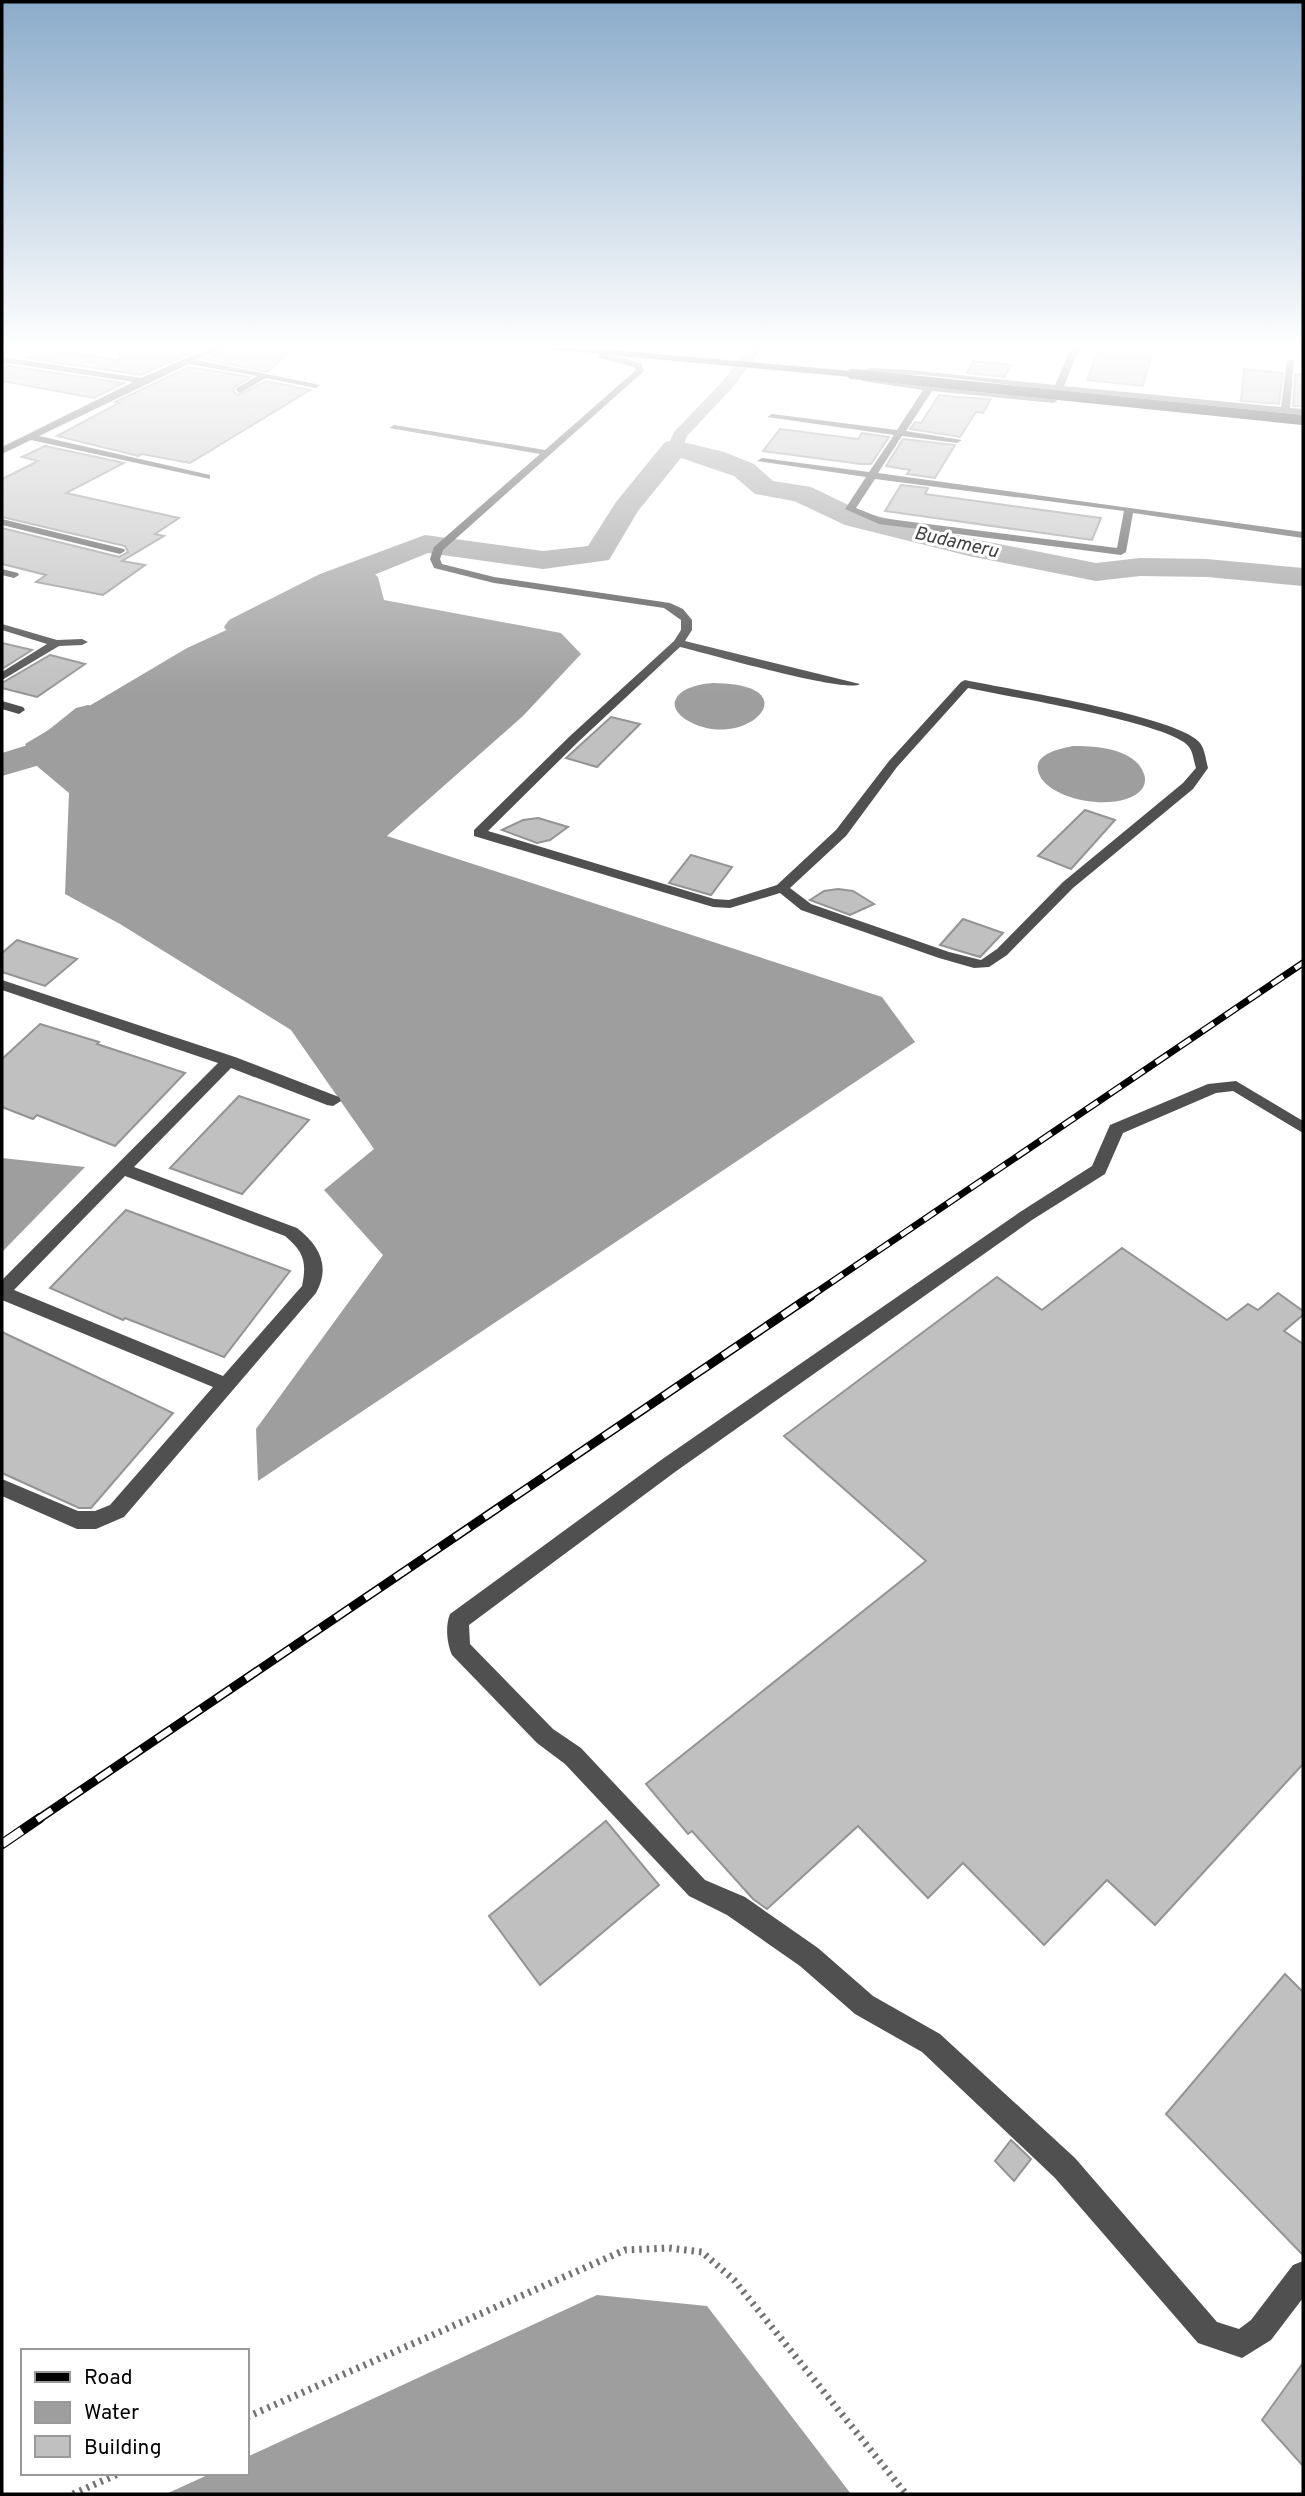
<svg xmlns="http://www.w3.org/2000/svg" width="1305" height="2496" font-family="Overpass,sans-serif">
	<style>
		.water { fill: #9e9e9e }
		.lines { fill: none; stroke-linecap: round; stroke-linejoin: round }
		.canal { fill: #9e9e9e; fill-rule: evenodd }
		.river { fill: #9e9e9e; fill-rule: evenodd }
		.building { fill: #c0c0c0; stroke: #949494; stroke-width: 2 }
		.major-casing { stroke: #dbdbdb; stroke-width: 1 }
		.path { stroke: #727272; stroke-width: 7; stroke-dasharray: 2.5 5; stroke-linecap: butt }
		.minor { fill: #505050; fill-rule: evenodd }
		.major { fill: #000; fill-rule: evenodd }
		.rail-far2-casing { stroke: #000; stroke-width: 7 }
		.rail-far1-casing { stroke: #000; stroke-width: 9 }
		.rail-casing { stroke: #000; stroke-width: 10 }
		.rail-far2 { stroke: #fff; stroke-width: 4.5; stroke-dasharray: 14; stroke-linecap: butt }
		.rail-far1 { stroke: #fff; stroke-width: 6; stroke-dasharray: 18; stroke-linecap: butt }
		.rail { stroke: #fff; stroke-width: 8; stroke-dasharray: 24; stroke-linecap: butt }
		.major-bridge-casing { stroke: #dbdbdb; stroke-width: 10; stroke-linecap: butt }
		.major-bridge { stroke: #000; stroke-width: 10 }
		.labels { text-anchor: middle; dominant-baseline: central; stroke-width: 6; stroke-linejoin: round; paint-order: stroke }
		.far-water-label { font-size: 19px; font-style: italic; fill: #3f3f3f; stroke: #fff }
	</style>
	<rect width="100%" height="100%" fill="#fff"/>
	<g class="water">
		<polygon points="366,566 378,577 384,600 561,633 581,654 523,716 387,836 882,997 915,1042 258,1481 256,1429 383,1255 324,1190 374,1149 291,1030 120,924 65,894 69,793 38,767 25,744 187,648"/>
		<path d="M713 683C816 684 742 756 685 719 679 715 673 708 675 701 680 687 701 684 713 683Z"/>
		<path d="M1073 746C1095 746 1135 748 1144 774 1146 779 1145 785 1142 789 1123 813 1053 802 1040 776 1029 755 1058 749 1073 746Z"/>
		<polygon points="2,1158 85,1167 2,1252"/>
		<polygon points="597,2295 707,2306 851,2494 166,2494 212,2473 247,2473 247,2457"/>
	</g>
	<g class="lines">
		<polygon class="canal" points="751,344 766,344 732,388 687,436 681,451 669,451 667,448 674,432 722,382"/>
		<g class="river">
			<polygon points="675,440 724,452 754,464 773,481 811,487 865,513 969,538 1096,563 1140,558 1207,559 1303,568 1303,586 1207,577 1140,576 1096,581 969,556 845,525 794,501 755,494 734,476 681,458 638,511 609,560 543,569 428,553 342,588 251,634 240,637 229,634 224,627 229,620 320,574 425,535 543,551 588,546 616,502 665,442"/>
			<polygon points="88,705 100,708 105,715 57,760 2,776 2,753 31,744 76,708"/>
		</g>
	</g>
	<g class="building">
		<polygon points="120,344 211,344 141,375 26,358 44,349 119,360"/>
		<polygon points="234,344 299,344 267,372 205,359"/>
		<polygon points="1101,344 1154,344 1143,386 1087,380"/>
		<polygon points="973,361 1011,365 1004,377 967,373"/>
		<polygon points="9,366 124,383 94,398 2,381 2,369"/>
		<polygon points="189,367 250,377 235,387 233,391 238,395 266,381 310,390 190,463 142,454 138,456 57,436 119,403 115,402"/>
		<polygon points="1244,369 1283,373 1279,404 1241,401"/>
		<polygon points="1295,374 1303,375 1303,406 1293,406"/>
		<polygon points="939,395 956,397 991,399 983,413 976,412 960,437 910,429 915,422 921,423"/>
		<polygon points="780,429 858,439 862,433 889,437 871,464 861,464 763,451"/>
		<polygon points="903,439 955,445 935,478 907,474 910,470 886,466"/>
		<polygon points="45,446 124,463 66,493 179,518 155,534 164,536 122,561 145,565 103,595 36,582 46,575 2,564 2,528 119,557 128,552 125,546 2,517 2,479 38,461 22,457"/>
		<polygon points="901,485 928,488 925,494 1101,518 1092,540 885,511"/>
		<polygon points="2,643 32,650 2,669"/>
		<polygon points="50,655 85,664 37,697 2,688 2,683"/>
		<polygon points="611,717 640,724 597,767 566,758"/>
		<polygon points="1085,810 1115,820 1071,869 1038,856"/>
		<polygon points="538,818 568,827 550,840 537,843 502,830 523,820"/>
		<polygon points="691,855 732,867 711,895 669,883"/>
		<polygon points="838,889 853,891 874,904 850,915 810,900 824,891"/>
		<polygon points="963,919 1003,933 980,957 940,945"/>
		<polygon points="17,940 77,959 45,986 2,972 2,953"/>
		<polygon points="40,1024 99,1042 97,1044 185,1073 115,1146 37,1115 33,1119 2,1107 2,1059"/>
		<polygon points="239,1096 309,1120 242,1194 170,1168"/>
		<polygon points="126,1210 290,1271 224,1357 125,1318 123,1320 50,1288"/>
		<polygon points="1122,1248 1227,1320 1248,1304 1258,1310 1278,1293 1303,1311 1303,1315 1284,1331 1303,1344 1303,1764 1155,1925 1107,1880 1044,1945 963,1863 928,1898 858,1826 767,1909 753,1899 692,1831 688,1834 646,1784 926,1561 784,1436 997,1277 1042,1310"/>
		<polygon points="2,1332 173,1413 91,1508 79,1508 2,1473"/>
		<polygon points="606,1821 659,1885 540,1985 489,1916"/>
		<polygon points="1285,1974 1303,1992 1303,2255 1166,2114"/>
		<polygon points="1011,2140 1031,2159 1014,2181 995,2161"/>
		<polygon points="1303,2363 1303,2466 1262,2420"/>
	</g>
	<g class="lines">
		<g class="major-casing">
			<polygon id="major" points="491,344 600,349 852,371 856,374 852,377"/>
		</g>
		<g class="path">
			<polyline points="247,2417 625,2250 669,2248 702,2252 734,2280 906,2494"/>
			<polyline points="73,2494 120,2473"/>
		</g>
		<g class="minor">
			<polygon points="219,344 231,344 197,360 320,385 316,388 266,378 240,393 236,390 237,388 257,376 189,364 39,436 210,475 210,479 31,440 2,454 2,447 133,382 2,362 2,357 141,378"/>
			<path d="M1073 344H1081L1064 386 1281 407 1287 361 1294 359 1290 408 1303 409V415L1061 391 1056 402 1053 403 932 391 906 431 962 440 957 443 902 436 878 473 1303 532V538L1133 513 1126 552 1121 555 879 524 845 509 866 477 757 461 762 458 869 472 894 435 767 417 772 414 897 430 923 390 862 381 865 376 1050 397 1053 390C992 384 911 368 852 377L849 372 873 368 910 370 1055 385ZM875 479 1124 511 1117 548 881 518 856 508Z"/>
			<path d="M597 349H603L606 354 641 363 644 371 443 550 440 559 442 564 494 577 670 603 683 609 692 620V630L685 641 860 684C847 694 706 653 680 647L578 742 488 831 714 899 729 900 777 885 836 830 889 761 961 682 965 680C1007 689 1176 716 1199 742 1205 748 1206 761 1208 768L1193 789 1073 888 1007 955 989 967 974 968 939 958 801 910 780 893 730 908 713 907 474 836V830L570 736 674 641 681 630V620L664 608 494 583 434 568 430 559 434 547 540 454 389 428 394 425 545 450 636 370 634 367 599 358ZM968 688C1004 696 1173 723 1189 747 1193 752 1194 762 1196 768L1183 783 1063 882 997 949 981 960 949 952 811 904 790 888 846 836 897 767Z"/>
			<polygon points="2,519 124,549 125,551 120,554 2,525"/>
			<polygon points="2,569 18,573 19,575 14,578 2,575"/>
			<polygon points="2,624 57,640 82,639 88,642 82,645 59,646 2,680 2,672 47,644 2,630"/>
			<polygon points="2,701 23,707 25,710 19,714 2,709"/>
			<path d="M2 980 235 1057 339 1097 341 1101 333 1106 327 1105 231 1068 134 1167 297 1228C319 1245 331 1266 316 1293L124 1517 96 1529H77L2 1496V1479L78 1511H95L110 1505 213 1387 2 1300V1280L218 1063 2 990ZM125 1176 285 1236C304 1252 307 1262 302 1286L223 1376 14 1290Z"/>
			<path d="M1236 1081 1303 1121V1133L1233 1091 1216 1093 1123 1133 1105 1174 1032 1220 675 1472 469 1625 470 1644 553 1729 581 1748 705 1880 745 1897 818 1948 873 1996 940 2034 1075 2158 1217 2322 1239 2329 1251 2320 1293 2265 1303 2261V2298L1271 2340 1242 2358 1198 2343 1055 2178 922 2052 855 2014 800 1966 727 1915 689 1896 565 1764 537 1743 452 1655C447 1644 445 1626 450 1614L661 1460 1020 1212 1092 1166 1110 1125 1208 1084Z"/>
		</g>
		<use href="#major" class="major"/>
		<g class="rail-far2-casing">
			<polyline id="rail-far2" points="808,1298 1303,963"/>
		</g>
		<g class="rail-far1-casing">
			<polyline id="rail-far1" points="37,1820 811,1296"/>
		</g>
		<g class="rail-casing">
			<polyline id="rail" points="2,1844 40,1818"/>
		</g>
		<use href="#rail-far2" class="rail-far2"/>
		<use href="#rail-far1" class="rail-far1"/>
		<use href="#rail" class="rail"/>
		<g class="major-bridge-casing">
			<polyline id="major-bridge" points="852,374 1303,420"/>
		</g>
		<use href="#major-bridge" class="major-bridge"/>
	</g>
	<linearGradient id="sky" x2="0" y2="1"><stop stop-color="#8aabca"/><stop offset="0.5" stop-color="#fff"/><stop offset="1" stop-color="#fff" stop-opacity="0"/></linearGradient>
	<rect width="1305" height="694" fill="url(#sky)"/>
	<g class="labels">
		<g class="far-water-label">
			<text transform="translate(956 543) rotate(13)">Budameru</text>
		</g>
	</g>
	<rect width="1305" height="2496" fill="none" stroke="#000000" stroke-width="7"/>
	<rect x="21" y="2349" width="228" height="126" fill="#ffffff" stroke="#999999" stroke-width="2"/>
	<rect x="35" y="2372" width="35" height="10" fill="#000000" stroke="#999999" stroke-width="2"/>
	<text x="84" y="2384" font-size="21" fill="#000000">Road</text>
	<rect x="35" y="2402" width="35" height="21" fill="#9e9e9e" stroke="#999999" stroke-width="2"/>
	<text x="84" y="2419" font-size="21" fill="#000000">Water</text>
	<rect x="35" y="2436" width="35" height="21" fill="#c0c0c0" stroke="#999999" stroke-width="2"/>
	<text x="84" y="2454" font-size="21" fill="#000000">Building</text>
</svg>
